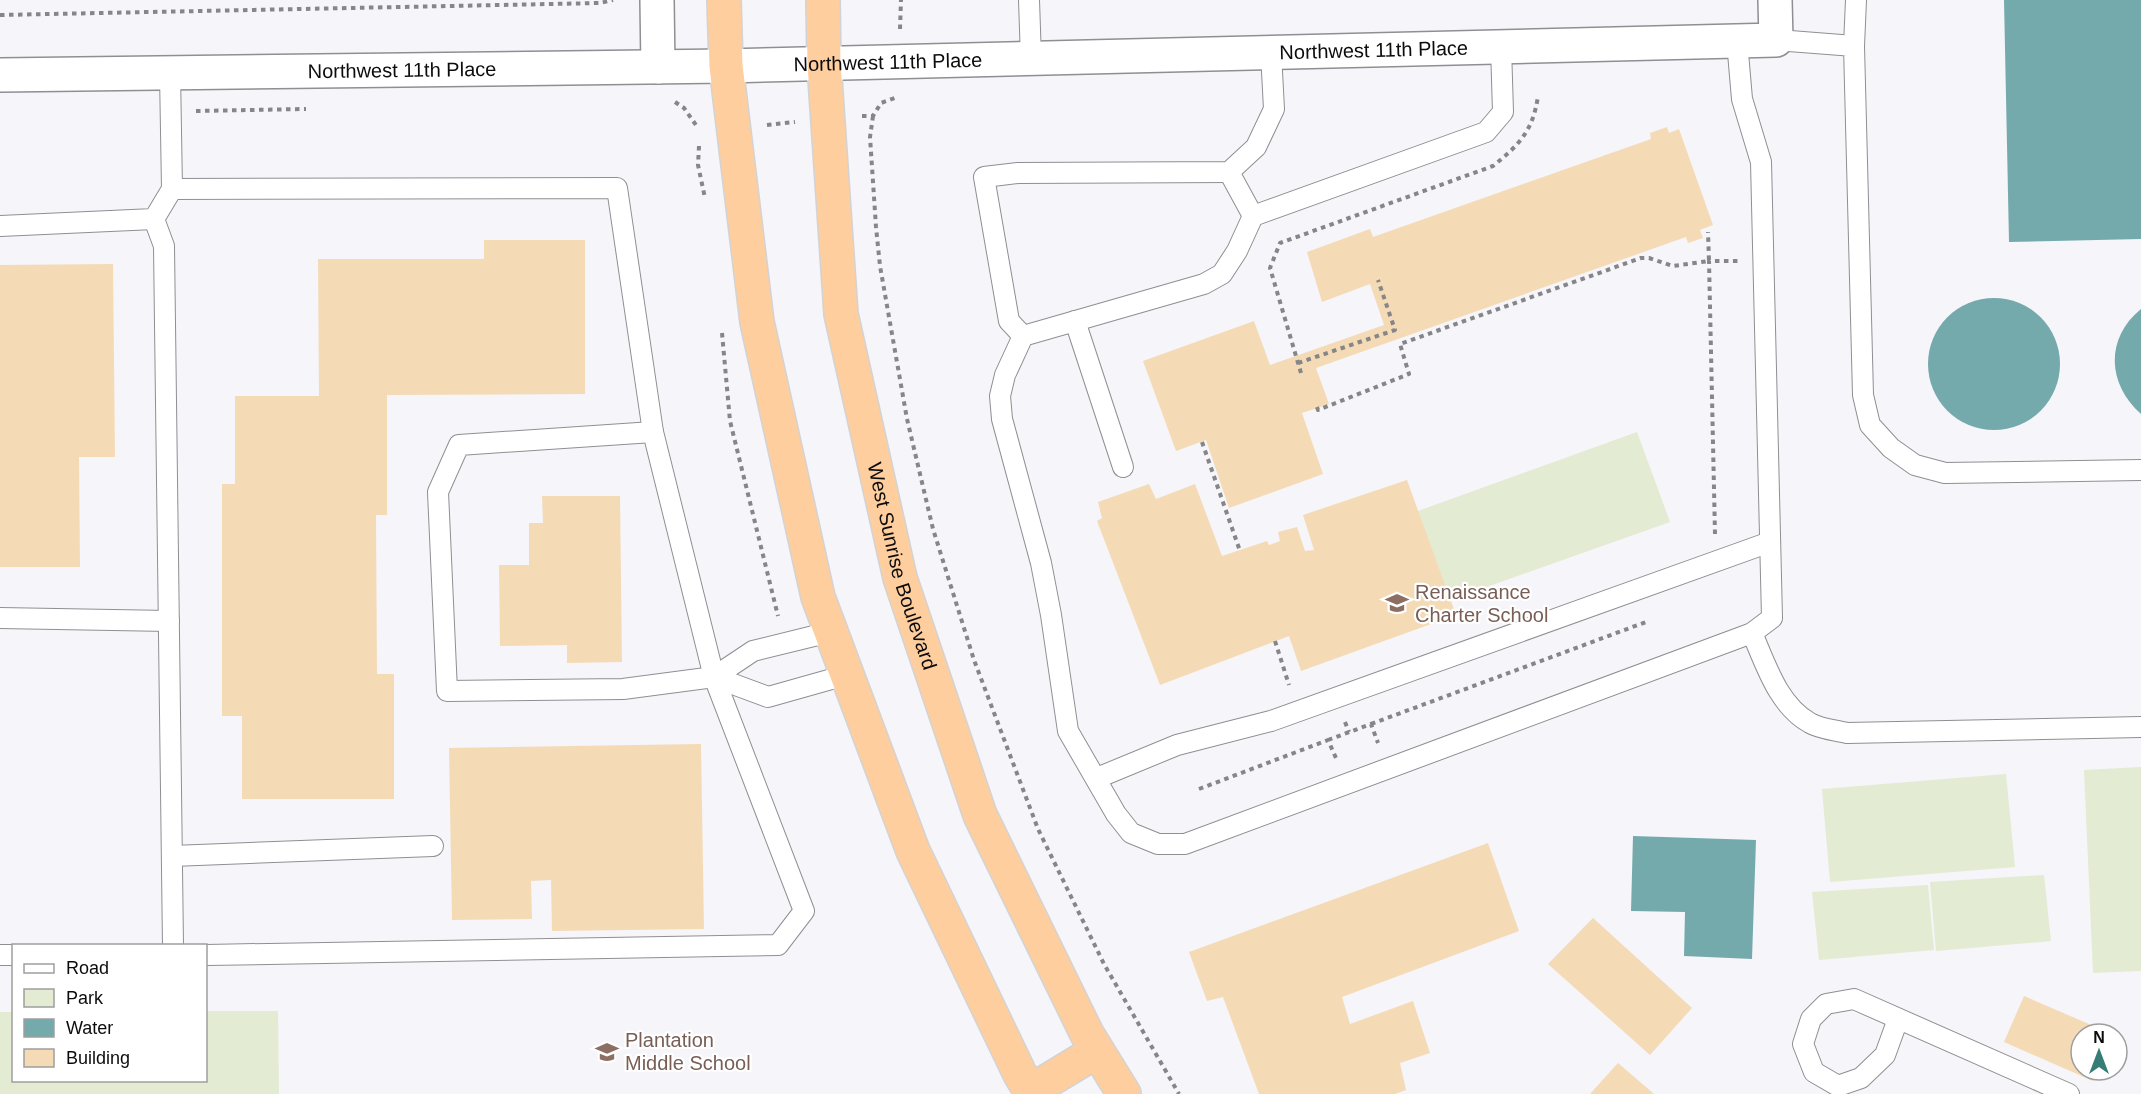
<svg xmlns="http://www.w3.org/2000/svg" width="2141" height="1094" font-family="Arial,sans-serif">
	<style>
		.green { fill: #e3ebd2 }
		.water { fill: #75aaad }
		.building { fill: #f4dbb6 }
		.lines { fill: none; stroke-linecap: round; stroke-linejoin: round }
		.service-casing { stroke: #8f8f93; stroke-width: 22 }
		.minor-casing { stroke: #8f8f93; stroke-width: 36 }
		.trunk-casing { stroke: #d3d3d3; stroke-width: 36 }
		.path { stroke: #868689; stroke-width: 4; stroke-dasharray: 4.5 4.5; stroke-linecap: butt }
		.service { stroke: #fff; stroke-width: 20 }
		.minor { stroke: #fff; stroke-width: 33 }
		.trunk { stroke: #fece9e; stroke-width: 33 }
		.labels { text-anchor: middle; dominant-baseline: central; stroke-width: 4.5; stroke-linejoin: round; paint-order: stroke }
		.street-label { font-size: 20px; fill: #0c0c0d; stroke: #fff }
		.education-label { font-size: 20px; fill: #785e54; stroke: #fff; text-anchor: start }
	</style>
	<rect width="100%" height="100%" fill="#f5f5fa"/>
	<g class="green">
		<polygon points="1637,432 1670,522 1450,600 1418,511"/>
		<polygon points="2141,767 2141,971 2093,973 2084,770"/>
		<polygon points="2006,774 2015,867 1830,882 1822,789"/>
		<polygon points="2044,875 2051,941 1936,951 1930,882"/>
		<polygon points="1928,885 1934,950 1819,960 1812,892"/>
		<polygon points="206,1011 278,1011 279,1094 0,1094 0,1012 13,1012 14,1080 206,1080"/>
	</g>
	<g class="water">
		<polygon points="2004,0 2141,0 2141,239 2009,242"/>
		<circle cx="1994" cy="364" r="66"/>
		<path d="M2141 309V414C2107 384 2105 338 2141 309Z"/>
		<polygon points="1633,836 1756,840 1752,959 1684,956 1685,912 1631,911"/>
	</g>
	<g class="building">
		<polygon points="1667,127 1669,133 1679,129 1713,225 1700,230 1703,238 1688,243 1686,237 1316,368 1329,404 1302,413 1323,474 1229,508 1206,440 1176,451 1143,361 1254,321 1270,365 1384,325 1370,284 1322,302 1307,252 1370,229 1373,237 1651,139 1650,133"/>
		<polygon points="484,240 585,240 585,394 387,395 387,515 376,515 377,674 394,674 394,799 242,799 242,716 222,716 222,484 235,484 235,396 319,396 318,259 484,259"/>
		<polygon points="113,264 115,457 79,457 80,567 0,567 0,265"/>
		<polygon points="1407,480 1456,615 1301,671 1289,636 1160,685 1097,521 1102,518 1098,502 1149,484 1156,499 1195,484 1222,556 1267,541 1269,545 1280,541 1278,532 1297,527 1305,551 1314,550 1303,515"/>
		<polygon points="542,496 620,496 622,662 567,663 567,645 500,646 499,565 529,565 529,523 543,523"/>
		<polygon points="701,744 704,929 552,931 551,880 531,881 532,919 452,920 449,748"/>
		<polygon points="1488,843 1519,931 1342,997 1350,1024 1413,1001 1430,1053 1400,1063 1406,1090 1395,1094 1259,1094 1223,997 1207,1001 1189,952"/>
		<polygon points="1593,918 1692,1008 1650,1055 1548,964"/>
		<polygon points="2024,996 2112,1034 2081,1034 2081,1070 2097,1070 2093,1081 2004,1042"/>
		<polygon points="1618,1063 1654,1094 1590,1094"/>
	</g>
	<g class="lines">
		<g class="service-casing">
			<g id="service">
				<polyline points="1029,0 1031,59"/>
				<polyline points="1776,40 1854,46 1863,395 1870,425 1891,448 1915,465 1945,473 2141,470"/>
				<polyline points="1854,46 1856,0"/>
				<polyline points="1501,47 1503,112 1486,132 1253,216 1237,251 1222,274 1204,284 1023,336 1005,375 1000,396 1002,419 1041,563 1051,615 1068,731 1116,814 1131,833 1158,844 1185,844 1752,633 1772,618 1761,162 1742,99 1737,41"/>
				<polyline points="170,73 172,189"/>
				<polyline points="1229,172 1253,216"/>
				<polyline points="154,219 164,246 173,946"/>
				<polyline points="0,226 154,219 172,189 617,188 653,432 714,677 804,911 778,945 206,955"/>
				<polyline points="1075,321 1123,467"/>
				<polyline points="1023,336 1009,321 984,177 1018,173 1229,172 1256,147 1274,109 1271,53"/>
				<polyline points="653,432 459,445 438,492 447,691 623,689 714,677 753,651 830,632"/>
				<polyline points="0,618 169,621"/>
				<path d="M1752 633C1766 665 1778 705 1810 723 1820 729 1835 730 1847 733L2141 727"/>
				<polyline points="714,677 768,697 846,675"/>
				<polyline points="1097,778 1177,745 1271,721 1770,542"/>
				<polyline points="172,856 433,846"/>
				<polyline points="0,955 14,955"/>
				<polyline points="1898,1019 1885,1055 1861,1078 1838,1086 1814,1072 1803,1044 1811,1019 1826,1004 1854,999 2069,1094"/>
			</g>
		</g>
		<g class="minor-casing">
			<g id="minor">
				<polyline points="657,0 658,67"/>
				<path id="s1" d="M0 75 726 66 1776 40 1775 0"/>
			</g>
		</g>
		<g class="trunk-casing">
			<g id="trunk">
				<polyline points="724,0 726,66 757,322 818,597 913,851 1020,1074 1032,1094"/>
				<path id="s2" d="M823 0 824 64 841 314 900 578 980 815 1087 1034 1124 1094"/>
				<polyline points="1031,1091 1097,1051"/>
			</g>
		</g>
		<g class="path">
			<polyline points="0,15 600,3 613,0"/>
			<polyline points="900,29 901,0"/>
			<polyline points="675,102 684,108 698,128"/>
			<polyline points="196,111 306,109"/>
			<polyline points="862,116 873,116 881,103 895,98"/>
			<polyline points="873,116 870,137 876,227 880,266 907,419 933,529 974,660 1038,829 1104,964 1179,1094"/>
			<polyline points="767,125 795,122"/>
			<polyline points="699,146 698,165 705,198"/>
			<polyline points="722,333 730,421 778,616"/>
			<polyline points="1298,363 1395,330 1378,280"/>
			<path d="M1301 373 1270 268 1280 243 1493 166C1519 145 1533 131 1538 96"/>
			<polyline points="1317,407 1318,410 1409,374 1400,344 1641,258 1649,258 1673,266 1709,261 1708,232"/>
			<polyline points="1202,442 1240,551"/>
			<polyline points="1715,534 1709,261 1738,261"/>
			<polyline points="1275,641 1289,685"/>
			<polyline points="1345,722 1349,732"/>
			<polyline points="1371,724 1646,622"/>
			<polyline points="1328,740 1371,724 1378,743"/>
			<polyline points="1199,789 1328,740 1336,758"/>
		</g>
		<use href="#service" class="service"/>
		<use href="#minor" class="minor"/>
		<use href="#trunk" class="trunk"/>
	</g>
	<defs>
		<g id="school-bare" transform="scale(1.8)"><path d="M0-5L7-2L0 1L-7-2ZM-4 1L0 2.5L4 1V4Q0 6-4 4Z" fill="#8d6e63" stroke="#fff" stroke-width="2.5" paint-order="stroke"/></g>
	</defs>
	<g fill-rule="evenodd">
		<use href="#school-bare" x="1397" y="603"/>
		<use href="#school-bare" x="607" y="1052"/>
	</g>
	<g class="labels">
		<g class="street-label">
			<text stroke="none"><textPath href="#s1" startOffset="1374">Northwest 11th Place</textPath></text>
			<text stroke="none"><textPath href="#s1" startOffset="888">Northwest 11th Place</textPath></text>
			<text stroke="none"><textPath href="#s1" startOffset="402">Northwest 11th Place</textPath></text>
			<text stroke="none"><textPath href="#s2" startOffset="574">West Sunrise Boulevard</textPath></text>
		</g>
		<g class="education-label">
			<text x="1415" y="592">Renaissance<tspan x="1415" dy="23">Charter School</tspan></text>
			<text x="625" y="1040">Plantation<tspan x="625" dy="23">Middle School</tspan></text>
		</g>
	</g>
	<rect x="12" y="944" width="195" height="138" fill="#ffffff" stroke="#9e9e9e" stroke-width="1.5"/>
	<rect x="24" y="964" width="30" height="9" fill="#ffffff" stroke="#9e9e9e" stroke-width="1.5"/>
	<text x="66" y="974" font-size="18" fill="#0c0c0d">Road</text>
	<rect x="24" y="989" width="30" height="18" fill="#e3ebd2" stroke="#9e9e9e" stroke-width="1.5"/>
	<text x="66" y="1004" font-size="18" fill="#0c0c0d">Park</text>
	<rect x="24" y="1019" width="30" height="18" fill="#75aaad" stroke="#9e9e9e" stroke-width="1.5"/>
	<text x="66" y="1034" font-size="18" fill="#0c0c0d">Water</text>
	<rect x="24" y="1049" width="30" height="18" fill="#f4dbb6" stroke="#9e9e9e" stroke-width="1.5"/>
	<text x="66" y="1064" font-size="18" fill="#0c0c0d">Building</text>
	<g transform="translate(2099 1052)"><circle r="28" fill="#ffffff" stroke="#9e9e9e" stroke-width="1.5"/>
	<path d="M0-4.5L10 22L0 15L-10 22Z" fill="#357d76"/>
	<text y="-9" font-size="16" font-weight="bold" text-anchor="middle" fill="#0c0c0d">N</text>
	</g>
</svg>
